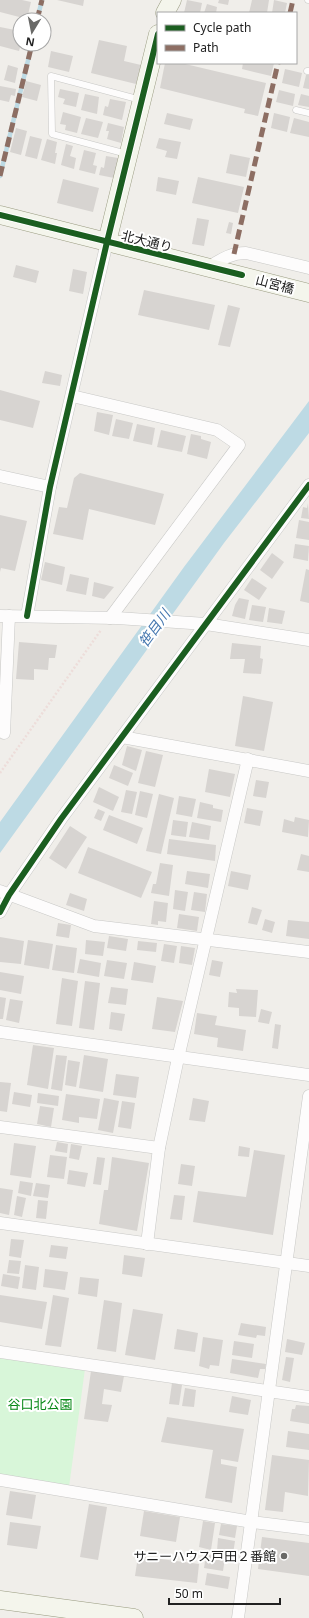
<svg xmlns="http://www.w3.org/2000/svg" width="309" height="1618" font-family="'Noto Sans','Noto Sans JP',sans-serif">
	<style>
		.park { fill: #d8f6d9 }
		.water { fill: #bddae4 }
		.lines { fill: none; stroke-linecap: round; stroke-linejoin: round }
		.stream { stroke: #bddae4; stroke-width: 4.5 }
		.building { fill: #d7d4d1 }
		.lane-casing { stroke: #c8c8c6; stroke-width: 7 }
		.street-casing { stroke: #c8c8c6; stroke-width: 13 }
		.secondary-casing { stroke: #999b80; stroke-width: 19 }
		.path { stroke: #edddda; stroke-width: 2.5; stroke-dasharray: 2 2; stroke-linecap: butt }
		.lane { stroke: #fdfcfc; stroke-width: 6 }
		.street { stroke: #fdfcfc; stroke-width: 12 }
		.secondary { stroke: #f4f5ec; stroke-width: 18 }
		.quiet { stroke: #8d6e63; stroke-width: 5; stroke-dasharray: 10 5; stroke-linecap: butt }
		.cycleway-casing { stroke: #fff; stroke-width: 8 }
		.cycleway { stroke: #1b5e20; stroke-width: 6 }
		.poi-dot { fill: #696967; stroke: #fff; stroke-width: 1.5 }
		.labels { text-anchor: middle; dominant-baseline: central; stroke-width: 4; stroke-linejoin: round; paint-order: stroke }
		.street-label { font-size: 13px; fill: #212121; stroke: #fff }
		.park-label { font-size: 13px; fill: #078816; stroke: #fff }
		.poi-label { font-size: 13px; fill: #212121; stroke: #fff; text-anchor: end }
		.water-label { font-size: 14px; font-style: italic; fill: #4577af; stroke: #fff }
	</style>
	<rect width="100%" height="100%" fill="#f0eeea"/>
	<polygon class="park" points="0,1357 85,1369 69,1487 0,1476"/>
	<polygon class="water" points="309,401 309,433 224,543 0,853 0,822 184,567"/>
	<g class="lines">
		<g class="stream">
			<polyline points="37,20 42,0"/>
			<polyline points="0,176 32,44"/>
		</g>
	</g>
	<g class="building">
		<polygon points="0,0 22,0 31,2 27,19 0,12"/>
		<polygon points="57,0 84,0 83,6"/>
		<polygon points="187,0 202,3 200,13 184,13"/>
		<polygon points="219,0 229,0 228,5 218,3"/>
		<polygon points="252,0 269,0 267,13 249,13"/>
		<polygon points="274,0 287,3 285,13 272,13"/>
		<polygon points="207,4 217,7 216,13 204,13"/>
		<polygon points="0,27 20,31 21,44 19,51 0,46"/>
		<polygon points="99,40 127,46 124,61 141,65 136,84 91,73"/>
		<polygon points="51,51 73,56 69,72 48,67"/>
		<polygon points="165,63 181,63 266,83 258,116 244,113 245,109 160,88"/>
		<polygon points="243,63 274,63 271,76 242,69"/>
		<polygon points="8,65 18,68 15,83 4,80"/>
		<polygon points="285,69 302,73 299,87 282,83"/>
		<polygon points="306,75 309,75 309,89 303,88"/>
		<polygon points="26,81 41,85 37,101 22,97"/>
		<polygon points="0,86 16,89 15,96 11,95 9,102 0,100"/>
		<polygon points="60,89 79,93 76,107 63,104 65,99 58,97"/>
		<polygon points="279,90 295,94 293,106 276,102"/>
		<polygon points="85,94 99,97 97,114 81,110"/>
		<polygon points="301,94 309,96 309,107 298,105"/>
		<polygon points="110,99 126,102 122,120 103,115 105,106 108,107"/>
		<polygon points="63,112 81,117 77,133 65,130 66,125 60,124"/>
		<polygon points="167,113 193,119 190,130 164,124"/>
		<polygon points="274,113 290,117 287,132 271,128"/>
		<polygon points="86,118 103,122 98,138 81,134"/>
		<polygon points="294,118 309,122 309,137 290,133"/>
		<polygon points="108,123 124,127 121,143 107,139 109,131 106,131"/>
		<polygon points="16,128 27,131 21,155 10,152"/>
		<polygon points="30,136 42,139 37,159 25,156"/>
		<polygon points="159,138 181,142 177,159 165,157 167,151 156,148"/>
		<polygon points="47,139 57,142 55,153 57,153 55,164 41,160"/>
		<polygon points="66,144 73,146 70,156 76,158 74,169 61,165"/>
		<polygon points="84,150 96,153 93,165 97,166 95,174 79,170"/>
		<polygon points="230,154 250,158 246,177 226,173"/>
		<polygon points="106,156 118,158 114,178 99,175 101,167 104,168"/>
		<polygon points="158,177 179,181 176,195 156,191"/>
		<polygon points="198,177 244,187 238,213 192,203"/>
		<polygon points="63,179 99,188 93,212 57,203"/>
		<polygon points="197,218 209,220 204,246 192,244"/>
		<polygon points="229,222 233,223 231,234 226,233"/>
		<polygon points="16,265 39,271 36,283 13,277"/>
		<polygon points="73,269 87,272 83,294 69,291"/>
		<polygon points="144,290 215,305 209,330 138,315"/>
		<polygon points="228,305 240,308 230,347 218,345"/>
		<polygon points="45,371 62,375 60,386 42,383"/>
		<polygon points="0,390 40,401 33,428 0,420"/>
		<polygon points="97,412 113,415 109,435 94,431"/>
		<polygon points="116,419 133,423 129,439 112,436"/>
		<polygon points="137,424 155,428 152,445 133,441"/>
		<polygon points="161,430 186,436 182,452 157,447"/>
		<polygon points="191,434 201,436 201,439 211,442 207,459 187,454"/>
		<polygon points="80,473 164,494 155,525 89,509 83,540 53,534 59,507 67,508 74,478"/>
		<polygon points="308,503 309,519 301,518 303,507 307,508"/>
		<polygon points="0,515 27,521 15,571 1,568 0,572"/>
		<polygon points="299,520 309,522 309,540 296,538"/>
		<polygon points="295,544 309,546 308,561 293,558"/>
		<polygon points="272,553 284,562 272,579 260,570"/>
		<polygon points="45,562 65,567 62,585 41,580"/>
		<polygon points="306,569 309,570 309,603 300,601"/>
		<polygon points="70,574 89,578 86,595 66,591"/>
		<polygon points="252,578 267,588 259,600 244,590"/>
		<polygon points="94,582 114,587 104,599 92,596"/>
		<polygon points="239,598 249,600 245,619 232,616 235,605"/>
		<polygon points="252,605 266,607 263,622 249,620"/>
		<polygon points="269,608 285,611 282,624 267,622"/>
		<polygon points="19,642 57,645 55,658 49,658 48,670 34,669 34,680 16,679"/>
		<polygon points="232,643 261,646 260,658 263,659 261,674 243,673 245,659 230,659"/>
		<polygon points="243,696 273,702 264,751 235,746"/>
		<polygon points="127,746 142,750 136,771 122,765"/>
		<polygon points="146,751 163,755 155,787 138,783"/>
		<polygon points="114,765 133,773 128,786 109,778"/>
		<polygon points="209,769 235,774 230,797 205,792"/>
		<polygon points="256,780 269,782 266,798 253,796"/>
		<polygon points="99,787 119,797 113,811 93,802"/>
		<polygon points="126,790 137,792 132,814 121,812"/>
		<polygon points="140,791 153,794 147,818 135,815"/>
		<polygon points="159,794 174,798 161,854 146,851"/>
		<polygon points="179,796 196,799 192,817 176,814"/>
		<polygon points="200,802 213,805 213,808 223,810 221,822 197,818"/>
		<polygon points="247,808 263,811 260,826 244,823"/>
		<polygon points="98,809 105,812 101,821 94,818"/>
		<polygon points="109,815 143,828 137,844 103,830"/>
		<polygon points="295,817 309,820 308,837 282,832 284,819 294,822"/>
		<polygon points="173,820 188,822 186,837 171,835"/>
		<polygon points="192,822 211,826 209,840 189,837"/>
		<polygon points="70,826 87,837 66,869 49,858"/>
		<polygon points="169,839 216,845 215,861 167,854"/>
		<polygon points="88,847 152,872 141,898 78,873"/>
		<polygon points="301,854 309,856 309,872 297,870"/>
		<polygon points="160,863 173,865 169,896 151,893 153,884 156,884"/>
		<polygon points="187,871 210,874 208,888 185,884"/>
		<polygon points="231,871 251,875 248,890 228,886"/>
		<polygon points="175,890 188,892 185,911 173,909"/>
		<polygon points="194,892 207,894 205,912 191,910"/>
		<polygon points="70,893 87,899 84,911 66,905"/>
		<polygon points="154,901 168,903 166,922 158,921 158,925 151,924"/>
		<polygon points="252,907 262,910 257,925 248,923"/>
		<polygon points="179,914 199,917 197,931 177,928"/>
		<polygon points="265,919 275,922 272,933 262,930"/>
		<polygon points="288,920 309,922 309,939 286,936"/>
		<polygon points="58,923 71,925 69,938 56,936"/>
		<polygon points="109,936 128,939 126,951 107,948"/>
		<polygon points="0,937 24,941 21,964 0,962"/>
		<polygon points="28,940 53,944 49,969 24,965"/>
		<polygon points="86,940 105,942 103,956 85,954"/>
		<polygon points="138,941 157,943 156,952 137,950"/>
		<polygon points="164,944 177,946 174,963 161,961"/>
		<polygon points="56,945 77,948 74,973 52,970"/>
		<polygon points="181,946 195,948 192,965 179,963"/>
		<polygon points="80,959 101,963 99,977 77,973"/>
		<polygon points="107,960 127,963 124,979 104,976"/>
		<polygon points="212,960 223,962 220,977 209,975"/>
		<polygon points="134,962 156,966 153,983 131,980"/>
		<polygon points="0,972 24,976 21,994 0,990"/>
		<polygon points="62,978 78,981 72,1026 56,1024"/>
		<polygon points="85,981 100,983 94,1030 79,1028"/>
		<polygon points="111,987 128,989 126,1005 108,1003"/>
		<polygon points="236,989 258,990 256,1017 239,1016 239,1008 228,1007 229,992 237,993"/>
		<polygon points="0,997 6,998 3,1019 0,1019"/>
		<polygon points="157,997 183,1001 175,1032 152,1029"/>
		<polygon points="10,999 23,1001 19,1023 6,1020"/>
		<polygon points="261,1009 272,1012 269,1024 258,1022"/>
		<polygon points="111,1012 125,1014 122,1031 109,1029"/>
		<polygon points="197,1013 217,1016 215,1025 246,1030 243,1051 217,1047 218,1038 194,1034"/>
		<polygon points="275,1024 281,1025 278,1049 272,1048"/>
		<polygon points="33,1045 54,1048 48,1089 27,1085"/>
		<polygon points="56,1055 67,1056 62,1091 51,1089"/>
		<polygon points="84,1055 108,1059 103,1092 79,1088"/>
		<polygon points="68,1060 80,1062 76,1087 65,1085"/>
		<polygon points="116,1074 139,1077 136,1098 113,1095"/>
		<polygon points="0,1082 11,1083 7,1112 0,1111"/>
		<polygon points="14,1092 32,1095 30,1107 12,1104"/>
		<polygon points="38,1093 59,1096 58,1106 37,1103"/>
		<polygon points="66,1094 100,1099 97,1119 79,1117 79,1123 62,1120"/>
		<polygon points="104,1098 119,1101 113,1133 98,1130"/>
		<polygon points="193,1098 209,1101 205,1122 189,1120"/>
		<polygon points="122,1101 135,1103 131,1129 118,1127"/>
		<polygon points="40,1106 54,1108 51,1127 37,1124"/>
		<polygon points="57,1142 68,1144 67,1153 55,1151"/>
		<polygon points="14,1143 36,1146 31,1178 10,1175"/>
		<polygon points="71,1144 82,1146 79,1160 69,1158"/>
		<polygon points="239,1146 250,1148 249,1157 238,1156"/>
		<polygon points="254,1150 285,1155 273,1235 193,1222 198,1191 246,1197"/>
		<polygon points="50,1155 67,1157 64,1179 47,1177"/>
		<polygon points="97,1157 105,1158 101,1185 93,1184"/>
		<polygon points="112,1157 149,1163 137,1231 99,1224 104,1190 108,1190"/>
		<polygon points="181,1164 195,1166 192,1186 178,1184"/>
		<polygon points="69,1170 88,1173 85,1187 67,1184"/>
		<polygon points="20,1181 33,1183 31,1196 18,1193"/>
		<polygon points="36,1183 50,1185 48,1198 33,1196"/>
		<polygon points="0,1188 13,1190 9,1215 0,1213"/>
		<polygon points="174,1195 185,1196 182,1220 170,1219"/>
		<polygon points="17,1196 26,1198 22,1217 14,1215"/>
		<polygon points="38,1200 48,1201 46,1219 36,1218"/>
		<polygon points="11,1239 24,1240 21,1258 9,1256"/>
		<polygon points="51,1245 68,1247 66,1259 49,1257"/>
		<polygon points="124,1255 145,1258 142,1277 122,1274"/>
		<polygon points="9,1260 21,1261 19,1274 7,1273"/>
		<polygon points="25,1265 39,1267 36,1290 22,1288"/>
		<polygon points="45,1269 68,1272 65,1290 43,1287"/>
		<polygon points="3,1274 20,1277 18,1289 1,1286"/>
		<polygon points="80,1277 99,1279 97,1297 78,1294"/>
		<polygon points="0,1295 47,1302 42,1329 0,1322"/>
		<polygon points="53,1295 69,1298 61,1347 45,1345"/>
		<polygon points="104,1300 122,1303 116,1352 97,1349"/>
		<polygon points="133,1309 163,1314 155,1360 125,1355"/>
		<polygon points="241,1323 266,1327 265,1336 257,1335 256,1338 238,1335"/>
		<polygon points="177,1329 198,1333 195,1352 174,1349"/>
		<polygon points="203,1337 223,1340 219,1366 210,1365 209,1369 199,1366"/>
		<polygon points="287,1339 305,1343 302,1355 285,1352"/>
		<polygon points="234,1341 254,1344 252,1358 232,1355"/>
		<polygon points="286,1357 294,1358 290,1382 282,1380"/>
		<polygon points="232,1359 266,1364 265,1369 260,1369 258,1378 230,1373"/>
		<polygon points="91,1371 124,1376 121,1392 104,1389 102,1404 112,1405 108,1422 84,1419"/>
		<polygon points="172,1383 182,1385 179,1405 169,1404"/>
		<polygon points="185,1388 196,1390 194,1407 182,1406"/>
		<polygon points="232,1396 251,1400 248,1415 229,1412"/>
		<polygon points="296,1405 309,1406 309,1424 290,1421 292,1409 295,1409"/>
		<polygon points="167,1417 244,1429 238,1462 221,1459 221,1464 237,1467 232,1503 205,1498 213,1450 161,1442"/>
		<polygon points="288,1431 309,1434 309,1450 286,1447"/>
		<polygon points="272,1455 309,1460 308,1496 285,1492 283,1512 265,1510"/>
		<polygon points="10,1491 36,1495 32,1519 6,1515"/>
		<polygon points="89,1504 107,1507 98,1560 80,1557"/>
		<polygon points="144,1511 180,1517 176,1542 140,1536"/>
		<polygon points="203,1521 215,1523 211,1550 199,1547"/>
		<polygon points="10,1522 41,1526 37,1549 7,1545"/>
		<polygon points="221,1524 237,1526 235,1538 219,1535"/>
		<polygon points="262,1537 309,1543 309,1576 258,1569"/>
		<polygon points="218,1538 235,1541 233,1554 217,1551"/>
		<polygon points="206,1554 225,1558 223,1571 204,1568"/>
		<polygon points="138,1556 199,1564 197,1583 135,1576"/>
		<polygon points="207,1573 230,1577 228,1589 205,1585"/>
	</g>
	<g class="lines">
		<g class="lane-casing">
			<g id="lane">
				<polyline points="308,0 309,0"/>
				<polyline points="307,71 309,71"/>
				<polyline points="296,110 309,113"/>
				<polyline points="127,154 52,134 51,76 141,100"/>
			</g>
		</g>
		<g class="street-casing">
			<g id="street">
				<path d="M209 267C222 259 231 253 246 253L309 268"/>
				<polyline points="72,396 217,430 239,445 110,618"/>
				<polyline points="0,476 50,487"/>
				<polyline points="0,616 117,618 206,624 309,640"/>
				<polyline points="27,616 50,487 107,242"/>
				<polyline points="4,733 9,616"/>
				<polyline points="122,737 309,771"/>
				<polyline points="0,891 94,926 309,952"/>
				<polyline points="0,912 9,895 61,819 309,485"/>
				<polyline points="0,1032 309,1075"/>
				<polyline points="0,1127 159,1148"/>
				<polyline points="0,1223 309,1266"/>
				<polyline points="147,1244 159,1148 178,1058 248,759"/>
				<polyline points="0,1352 309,1397"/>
				<polyline points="0,1480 252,1522 309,1529"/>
				<polyline points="238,1618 309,1096"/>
			</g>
		</g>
		<g class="secondary-casing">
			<g id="secondary">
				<polyline points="165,13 172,0"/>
				<polyline points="0,215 309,293"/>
				<polyline points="107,242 158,34"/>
				<polyline points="0,1600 134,1618"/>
			</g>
		</g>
		<polyline class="path" points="0,773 101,630"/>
		<use href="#lane" class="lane"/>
		<use href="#street" class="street"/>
		<use href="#secondary" class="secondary"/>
		<g class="quiet">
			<polyline points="290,13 293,0"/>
			<polyline points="37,20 42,0"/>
			<polyline points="0,176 32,44"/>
			<polyline points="234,254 278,63"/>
		</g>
		<g class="cycleway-casing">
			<g id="cycleway">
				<polyline points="0,215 242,275"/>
				<polyline points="27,616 50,487 107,242 158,34"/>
				<polyline points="0,912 9,895 61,819 309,485"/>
			</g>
		</g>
		<use href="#cycleway" class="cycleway"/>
	</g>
	<circle class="poi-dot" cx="284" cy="1556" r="4"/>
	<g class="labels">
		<g class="street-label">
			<text transform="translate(147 241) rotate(14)">北大通り</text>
			<text transform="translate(275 284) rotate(15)">山宮橋</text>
		</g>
		<g class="park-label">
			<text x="40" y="1404">谷口北公園</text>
		</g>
		<g class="poi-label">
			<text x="276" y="1556">サニーハウス戸田２番館</text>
		</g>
		<g class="water-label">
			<text transform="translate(154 628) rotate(-54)">笹目川</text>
		</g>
	</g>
	<rect x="157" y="12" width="140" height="52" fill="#ffffff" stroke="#a6a6a6"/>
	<rect x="165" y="25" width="20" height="6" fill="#1b5e20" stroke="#a6a6a6"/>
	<text x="193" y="32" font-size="12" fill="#212121">Cycle path</text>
	<rect x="165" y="45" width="20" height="6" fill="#8d6e63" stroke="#a6a6a6"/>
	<text x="193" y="52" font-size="12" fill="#212121">Path</text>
	<g transform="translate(32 32) rotate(190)"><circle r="19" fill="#ffffff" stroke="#a6a6a6"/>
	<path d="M0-3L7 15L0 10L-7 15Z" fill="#696967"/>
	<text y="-6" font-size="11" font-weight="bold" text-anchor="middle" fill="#212121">N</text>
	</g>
	<path d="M169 1598v6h111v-6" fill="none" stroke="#212121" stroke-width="2"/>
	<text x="175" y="1598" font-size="12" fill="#212121" stroke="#ffffff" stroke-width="3" paint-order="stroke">50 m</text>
</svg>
